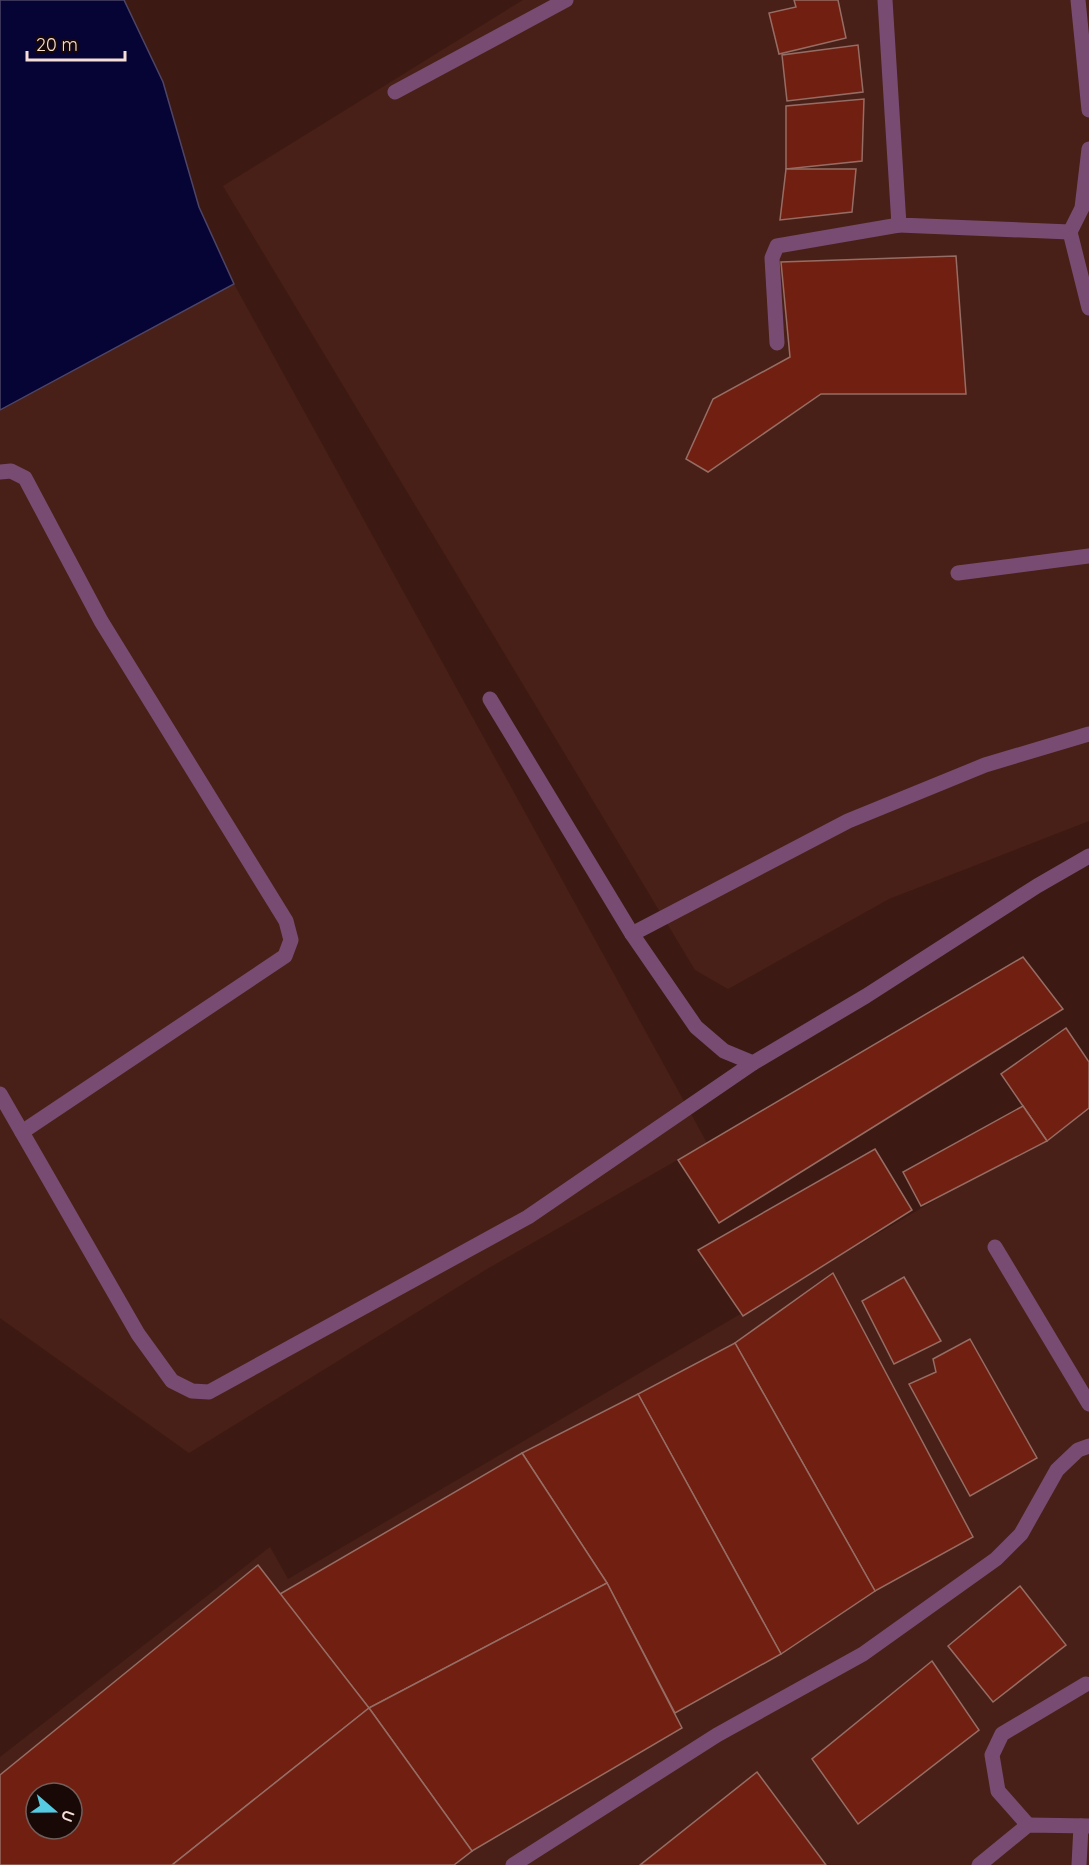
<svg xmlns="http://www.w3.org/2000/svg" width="1089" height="1865" font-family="Quicksand,sans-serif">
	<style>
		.built { fill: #492017; fill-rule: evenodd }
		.water { fill: #060335; stroke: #4e4566; stroke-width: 1.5 }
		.building { fill: #711f11; stroke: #966d64; stroke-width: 1.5; fill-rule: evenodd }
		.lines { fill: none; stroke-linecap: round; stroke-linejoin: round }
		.lane { stroke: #784c72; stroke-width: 15 }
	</style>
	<rect width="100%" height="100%" fill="#3c1a13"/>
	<g class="built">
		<polygon points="523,0 1089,0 1089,821 889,899 728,989 695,970 223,186"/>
		<polygon points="234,284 707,1143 487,1269 189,1453 0,1318 0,410"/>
		<path d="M1089 1110V1865H0V1757L270 1547 288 1579ZM36 1793H72V1829H36Z"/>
	</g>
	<polygon class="water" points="0,0 124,0 163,82 199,207 234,284 0,410"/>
	<g class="building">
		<polygon points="794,0 838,0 846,38 779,54 769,13 796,7"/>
		<polygon points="858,45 863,92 787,101 782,55"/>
		<polygon points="864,99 862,161 786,169 786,106"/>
		<polygon points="786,169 856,169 852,212 780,220"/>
		<polygon points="956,256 966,394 821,394 708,472 686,459 713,399 790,357 781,262"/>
		<polygon points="1023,957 1063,1009 719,1223 678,1160"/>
		<polygon points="1066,1028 1089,1062 1089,1108 1047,1141 1001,1074"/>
		<polygon points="1023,1106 1047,1141 921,1206 903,1172"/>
		<polygon points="875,1149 912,1210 743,1316 698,1250"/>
		<polygon points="833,1273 973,1537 875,1591 735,1343"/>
		<polygon points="904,1277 941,1341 894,1364 862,1301"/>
		<polygon points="970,1339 1037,1458 970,1496 909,1384 936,1372 933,1359"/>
		<polygon points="735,1343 875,1591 781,1654 638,1394"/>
		<polygon points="638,1394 781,1654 675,1713 607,1583 522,1453"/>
		<polygon points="522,1453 607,1583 369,1708 280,1594"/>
		<path d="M258 1565 369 1708 172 1865H0V1775ZM36 1793H72V1829H36Z"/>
		<polygon points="607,1583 682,1728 472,1851 369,1708"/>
		<polygon points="1020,1586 1066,1645 993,1702 948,1646"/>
		<polygon points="932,1661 979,1730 858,1824 812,1759"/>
		<polygon points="369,1708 472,1851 454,1865 172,1865"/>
		<polygon points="757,1772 826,1865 640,1865"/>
	</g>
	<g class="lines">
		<g class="lane">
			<polyline points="885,0 899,225 1070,232"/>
			<polyline points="1078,0 1089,110"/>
			<polyline points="395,92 566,0"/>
			<polyline points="1089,308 1070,232 1082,208 1089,149"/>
			<polyline points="777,343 772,258 777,246 899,225"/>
			<polyline points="0,472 11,471 25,478 101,621 286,921 291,940 285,956 22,1132"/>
			<polyline points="958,573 1089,556"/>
			<polyline points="490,699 632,934 696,1027 724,1051 753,1063 866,996 1037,886 1089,856"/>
			<polyline points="632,934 848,821 985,765 1089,734"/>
			<polyline points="0,1094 138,1334 172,1381 192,1391 209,1392 528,1217 753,1063"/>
			<polyline points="995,1247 1089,1404"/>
			<polyline points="1028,1825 998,1791 992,1755 1002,1734 1086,1684"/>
			<polyline points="513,1865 717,1735 863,1654 996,1559 1021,1534 1057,1470 1078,1450 1089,1446"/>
			<polyline points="979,1865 1028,1825 1089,1826"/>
			<polyline points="1079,1865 1081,1826"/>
		</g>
	</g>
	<g transform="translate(54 1811) rotate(110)"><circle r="28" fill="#180907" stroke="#715e5b" stroke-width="1.5"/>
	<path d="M0-4.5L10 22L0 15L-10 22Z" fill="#55cae0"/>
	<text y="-9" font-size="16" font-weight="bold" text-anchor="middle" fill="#f6ded8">U</text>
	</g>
	<path d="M27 51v9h98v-9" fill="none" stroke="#f6ded8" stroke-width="3"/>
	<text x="36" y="51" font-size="18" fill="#f6ded8" stroke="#180907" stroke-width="4.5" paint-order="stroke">20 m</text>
</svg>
